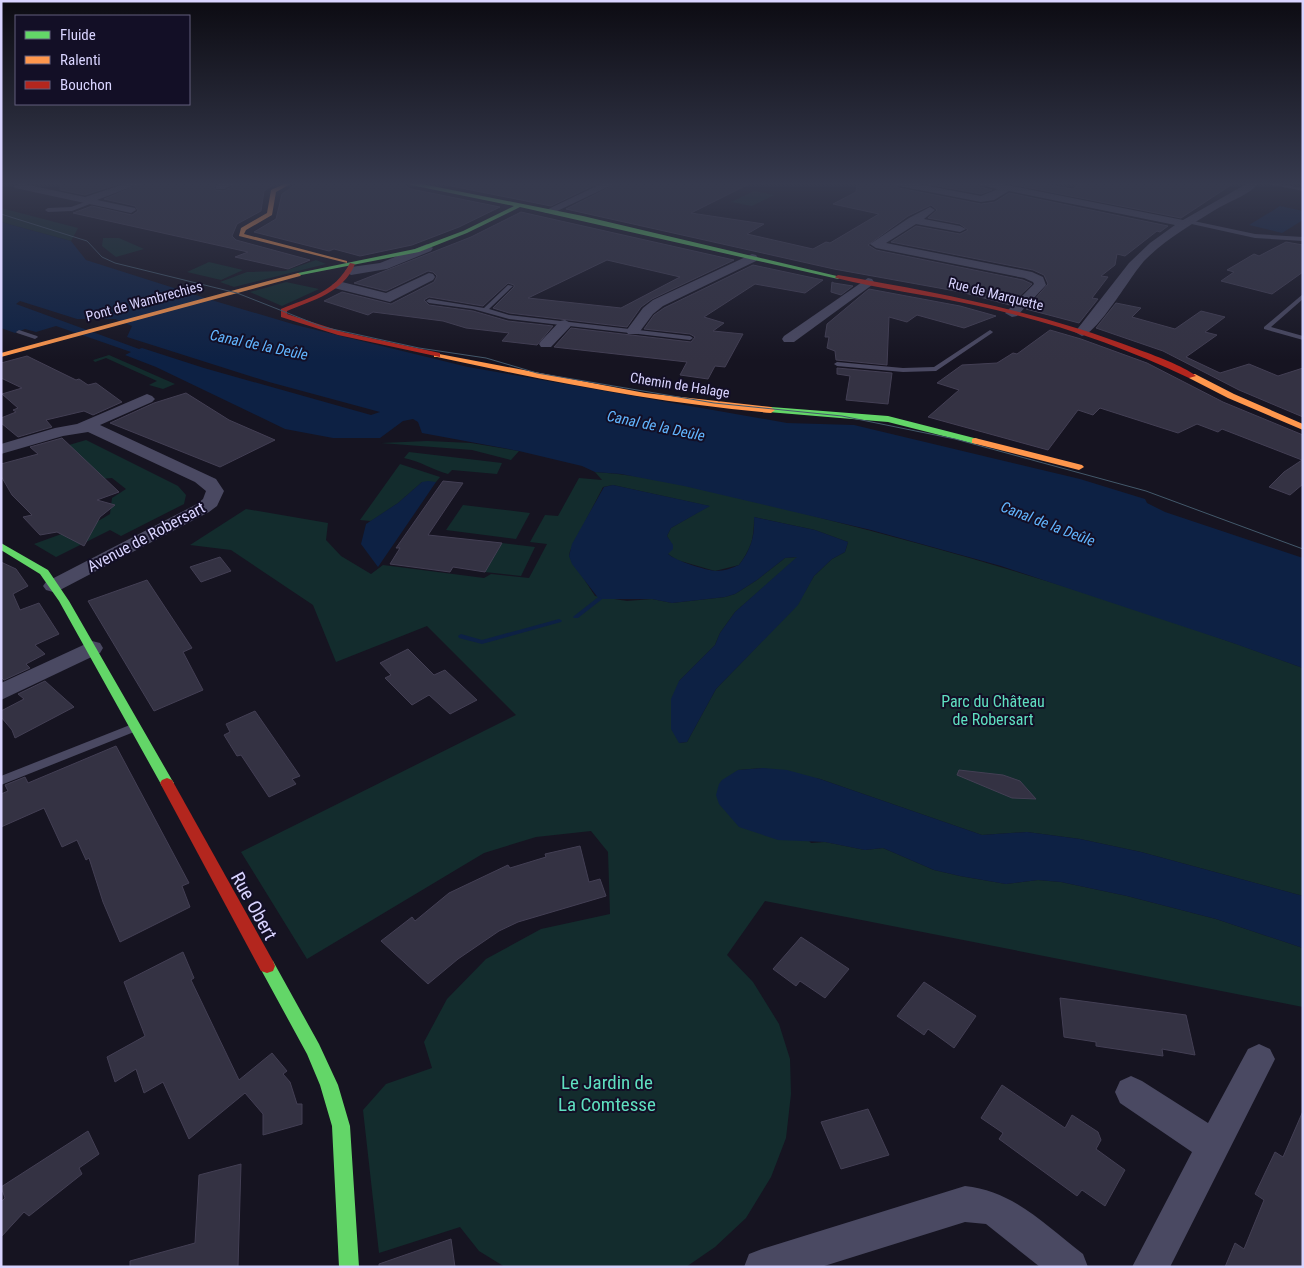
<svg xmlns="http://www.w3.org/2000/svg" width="1304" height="1268" font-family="'Roboto Condensed',sans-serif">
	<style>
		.green { fill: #132c2d; fill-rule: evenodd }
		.water { fill: #0d2144; fill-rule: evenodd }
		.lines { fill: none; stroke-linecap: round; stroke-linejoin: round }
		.stream { fill: #0d2144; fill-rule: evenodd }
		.building { fill: #343243; stroke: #433f54; fill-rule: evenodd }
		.lane { fill: #4a4962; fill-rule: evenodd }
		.street { fill: #4a4962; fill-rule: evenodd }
		.fast { fill: #63d668; fill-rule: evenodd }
		.slow { fill: #ff974d; fill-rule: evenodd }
		.jam { fill: #b3261e; fill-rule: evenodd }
		.tram { stroke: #43596b; stroke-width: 1 }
		.labels { text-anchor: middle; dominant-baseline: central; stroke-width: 4; stroke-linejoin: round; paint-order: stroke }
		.far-street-label { font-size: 14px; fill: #d9d4ff; stroke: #130f26 }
		.far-water-label { font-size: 15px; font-style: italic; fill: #62b6ff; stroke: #130f26 }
		.street-label { font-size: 16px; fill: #d9d4ff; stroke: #130f26 }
		.park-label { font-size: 16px; fill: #5fe0c0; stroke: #130f26 }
		.near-street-label { font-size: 19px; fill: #d9d4ff; stroke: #130f26 }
		.near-park-label { font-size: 19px; fill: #5fe0c0; stroke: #130f26 }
	</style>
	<rect width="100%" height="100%" fill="#161421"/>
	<g class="green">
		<polygon points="754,191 774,195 752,206 731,202"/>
		<polygon points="1,208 78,228 71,241 1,222"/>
		<polygon points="103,238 119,238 144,249 116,257 102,246"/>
		<polygon points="316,260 326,264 234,287 220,282 247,272 285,271"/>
		<polygon points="209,262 243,270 221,280 187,272"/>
		<polygon points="286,282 319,289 282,306 250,292"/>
		<polygon points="109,355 175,384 163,389 149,385 157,381 106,358 95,362 93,360"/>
		<polygon points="86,440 178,486 186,495 184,504 121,536 110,530 56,557 34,544 100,520 110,514 112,498 126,489 112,478 100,479 69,445"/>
		<polygon points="427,441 471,443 519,451 511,460 472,450 381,443"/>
		<path d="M409 452 502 463 497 474 452 470 448 474C433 470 420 461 404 458Z"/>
		<polygon points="400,464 440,477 436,482 422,482 398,503 371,521 360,520"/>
		<path d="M595 472C668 477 746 499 817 517 982 558 1143 609 1303 668V896L1141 852 1080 839 1027 832 982 835 820 779 763 768 738 770 811 843 825 842 865 850 883 848 934 870 960 876 1006 884 1038 880 1061 882 1127 896 1216 919 1303 948V1007L765 901 727 955 753 982 779 1024 790 1059 791 1094 786 1138 771 1177 746 1218 715 1247 686 1267H505L479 1251 460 1227 379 1253 363 1110 386 1084 432 1068 424 1042 447 999 486 959 541 929 610 914 608 852 591 831 536 837 484 853 307 959 241 852 516 715 427 626 336 662 313 605 231 550 190 545 246 509 328 523 326 540 341 556 371 574 383 565 484 578 491 574 529 578 547 544 530 542 545 515 558 516 579 478 602 480ZM613 485 709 506 671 528 667 536 670 541 668 554 677 560 715 571 739 565C752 547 754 538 754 517L815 530 848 542 845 552 832 559 814 576 797 605 716 689 687 742 679 743V681L715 645 720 633 735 612 798 557 785 558 757 580 735 594 725 597 672 603 652 599 627 601 595 596 569 556 570 551 603 487Z"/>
		<polygon points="463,505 530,513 516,539 446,530"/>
		<polygon points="502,543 535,547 521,576 485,572"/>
	</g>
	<g class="water">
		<polygon points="1280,206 1303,211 1303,220 1282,233 1249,225"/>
		<path d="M1 222 71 241 86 260 218 302 296 325 468 367 787 423 854 425 1080 479 1145 499 1147 503 1165 512 1303 558V668L1233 643 1001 566 871 530 684 486 621 474 595 472 582 466 519 451 422 433 418 422 413 419 403 421 380 438H333L285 429 156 367 125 355 131 352 56 326 36 332 25 329 15 333 1 328ZM20 301 77 319H115L132 326 127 337 269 382 380 412 371 415 204 368 142 348 139 349 16 304Z"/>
		<polygon points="428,481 436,482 378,567 361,544 366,524 398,503 422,482"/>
		<path d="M613 485 710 506 671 528 667 536 673 545V549L668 554C676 561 705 570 716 571 724 571 732 568 739 565 751 549 755 536 754 517L815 530 848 542 845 552 832 559 814 576 798 605 716 689 687 742 679 743 671 729V699L679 681 715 645 720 633 735 612 797 557 785 558 757 580 735 594 725 597 672 603 652 599H599L572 564 569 556 572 544 604 487Z"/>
		<polygon points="763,768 787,770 820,779 982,835 1027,832 1080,839 1141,852 1303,896 1303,948 1216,919 1127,896 1061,882 1038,880 1006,884 960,876 934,870 883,848 865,850 825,842 778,840 739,827 719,804 716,795 719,784 722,780 738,770"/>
	</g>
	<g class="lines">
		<g class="stream">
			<polygon points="599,597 601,598 602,599 601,600 578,618 574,618 573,617 574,616 597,598"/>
			<polygon points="559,619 561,620 562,621 561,622 482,644 459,638 458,636 461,634 482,640"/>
		</g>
	</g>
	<g class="building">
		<polygon points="61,183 122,183 85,195 60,190"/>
		<polygon points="143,183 218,183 214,184 215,190 224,191 239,183 276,183 264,191 261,211 237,224 232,236 236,240 310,260 288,269 235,257 248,252 73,213 92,206 132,215 138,211 135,206 104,199"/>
		<polygon points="298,183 402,183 411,189 500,207 459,227 412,245 360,256 334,249 329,251 254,232 276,219 282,194"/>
		<polygon points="436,183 599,183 551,206"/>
		<polygon points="618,183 751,183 691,213 764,224 747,234 813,249 826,242 830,243 879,214 833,204 856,192 857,183 892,183 899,188 981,204 995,202 1009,193 1168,226 1160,232 1157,231 1125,256 1117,254 1115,265 1101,276 1108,277 1092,298 1098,299 1079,323 1026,309 1048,284 1044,275 1033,270 891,242 916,226 960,234 968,230 960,224 928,218 937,210 931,205 908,216 868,245 876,250 1023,280 1032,284 1010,305 961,292 834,269 566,209"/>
		<polygon points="921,183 977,183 980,187 992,190 981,194"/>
		<polygon points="1005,183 1037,183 1072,189 1083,183 1234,183 1181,218"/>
		<path d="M521 212 734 260 652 299 641 307 627 327 509 313 493 308 514 287V285L508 283 483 306 429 297 424 300 429 305 473 311 508 321 553 326 537 345 502 341 509 333 466 328 443 321 373 312 368 315 324 301 342 292 391 304 434 282 437 276 433 272 428 271 386 291 354 283 471 237ZM607 260 680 277 621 308 528 298Z"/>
		<polygon points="1286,242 1303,245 1303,272 1272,294 1221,281 1234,272 1227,270 1254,254 1259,256"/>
		<polygon points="753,265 823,280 805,293 755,284 704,317 724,323 713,331 743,334 725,367 715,366 708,379 680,375 687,362 554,347 571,328 691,342 695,337 690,334 644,329 654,315 664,308"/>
		<polygon points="832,282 834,283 853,286 841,295 831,292"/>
		<polygon points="869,289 960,306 996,316 964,328 917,315 907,322 889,317 887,365 836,360 835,351 827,348 829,337 825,337 827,324"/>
		<polygon points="1116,303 1141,308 1132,317 1175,329 1201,311 1225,317 1205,332 1217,335 1186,357 1220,373 1249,364 1278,376 1303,368 1303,417 1239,390 1163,351 1096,328"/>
		<polygon points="1050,330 1081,339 1147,363 1223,402 1303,435 1303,484 1290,495 1269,487 1284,472 1302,460 1222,429 1218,432 1197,424 1178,433 1100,408 1093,415 1078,410 1048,450 928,417 959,390 937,383 962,365 997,363 1013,353 1017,354"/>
		<polygon points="27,356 76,380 79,379 88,385 96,383 122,402 93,415 84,411 46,420 52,427 18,437 1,423 1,418 16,412 13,410 18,408 2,394 22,388 1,378 1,363"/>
		<polygon points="837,368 892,373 888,404 846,400 850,376 837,374"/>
		<polygon points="186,393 229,420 275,440 220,467 110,423 154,403"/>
		<polygon points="62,438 119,492 97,500 115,505 100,517 84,546 57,532 40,535 23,517 32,515 12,495 1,476 1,464 38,454 30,447"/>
		<polygon points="443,481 463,483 428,535 502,543 485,572 453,567 450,572 390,564 400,548 396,548"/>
		<polygon points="220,557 231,571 201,582 190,567"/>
		<polygon points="1,562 16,569 28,586 13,594 20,610 39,603 59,634 35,645 45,654 26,664 30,668 4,680 1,677"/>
		<polygon points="147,580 192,648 183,652 203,690 154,711 88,601"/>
		<polygon points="408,649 434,675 445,670 477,700 450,714 429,695 412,705 385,678 391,675 380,663"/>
		<polygon points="45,681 74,707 15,738 12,730 1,717 1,711 24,699 18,694"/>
		<polygon points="255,711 300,776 292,779 296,784 269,797 241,755 237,756 224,735 230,732 226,724"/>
		<polygon points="116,746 189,883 182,886 190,907 120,942 103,902 89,858 86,860 77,840 62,847 44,808 1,827 1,794 8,791 5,785 25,777 28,783"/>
		<polygon points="959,770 1003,775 1020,781 1036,799 1012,798 957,775"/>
		<polygon points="580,846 589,882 600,879 606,896 518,922 499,931 458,959 428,984 381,941 412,917 415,921 449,893 508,865 510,868 546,857 545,854"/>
		<polygon points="801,937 849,969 825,998 800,981 796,986 773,969"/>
		<polygon points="183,952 194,978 191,980 239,1080 272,1053 287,1071 283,1074 290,1082 297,1104 302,1104 302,1124 263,1135 263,1114 245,1093 189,1139 163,1082 144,1093 136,1069 115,1082 107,1057 145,1036 124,982"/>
		<polygon points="924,982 976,1016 954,1048 928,1029 924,1035 897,1016"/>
		<polygon points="1060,998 1186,1015 1195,1055 1162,1049 1163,1056 1096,1046 1096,1042 1064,1037"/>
		<polygon points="1002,1085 1065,1128 1072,1115 1098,1132 1101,1140 1096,1149 1125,1170 1105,1206 1082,1190 1077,1196 999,1139 1003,1133 981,1118"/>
		<polygon points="868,1109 889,1155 841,1169 821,1122"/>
		<polygon points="1303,1111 1303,1267 1225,1267 1235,1243 1244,1249 1264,1200 1255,1194 1275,1152 1283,1157"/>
		<polygon points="88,1131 99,1154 79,1168 82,1174 29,1216 24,1212 1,1237 1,1202 5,1198 1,1187"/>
		<polygon points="241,1164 238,1267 130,1267 130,1261 195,1243 199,1175"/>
		<polygon points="451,1239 455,1267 379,1267 379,1264"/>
	</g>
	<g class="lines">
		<g class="lane">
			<polygon points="1263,183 1271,183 1303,188 1303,191"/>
			<polygon points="93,199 95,202 72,211 48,212 45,210 48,208 71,207"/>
			<polygon points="1189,220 1255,234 1303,237 1303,241 1255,238 1187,223 1187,221"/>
			<polygon points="508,285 513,286 489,309 509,315 690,336 693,338 690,340 509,319 473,309 429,303 426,301 429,299 484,308"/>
			<polygon points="1303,294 1303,299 1271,327 1303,336 1303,340 1264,329 1264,327"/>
			<polygon points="19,330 37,336 38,337 35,339 17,333 16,332"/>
			<polygon points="990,330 993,332 992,333 936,371 903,372 837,366 834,364 837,362 903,368 934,367"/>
			<polygon points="135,723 139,724 141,727 139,730 1,785 1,776"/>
		</g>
		<g class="street">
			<polygon points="19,183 85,197 127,183 141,183 97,200 135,208 136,210 131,213 15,188 14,186"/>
			<polygon points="223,183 237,183 224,189 216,189 216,185"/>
			<polygon points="603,183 616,183 553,213 545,213 544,211"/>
			<path d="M894 183H913L981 196 998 189 980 185 979 183H997L1183 220 1248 183H1259C1250 194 1233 200 1220 207 1194 223 1167 238 1145 260 1130 276 1099 332 1082 336L1075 332 1129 263 1150 243 1175 225 1009 191 994 200 981 202 899 186Z"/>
			<polygon points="930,207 935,210 924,219 960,226 966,229 960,232 916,224 886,243 1032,272 1043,277 1046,285 1017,316 1012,317 1005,313 1034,284 1033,282 1024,278 876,248 870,244 909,218"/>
			<polygon points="427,244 433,248 431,251 387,269 351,275 345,271 351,267 380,263"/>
			<polygon points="752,254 756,255 758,258 756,261 663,306 653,314 638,334 628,334 626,331 643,308 653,300"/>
			<polygon points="429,273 433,274 435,277 433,280 390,302 334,288 332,285 338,281 386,293"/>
			<polygon points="868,278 872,279 874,282 872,285 794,342 784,342 782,339 784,336"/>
			<polygon points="565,320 572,324 570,327 551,347 541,347 539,344 541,341 560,321"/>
			<polygon points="147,394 152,396 155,399 152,402 100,425 216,479 224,491 217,506 209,512 60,590 53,592 46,590 43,586 46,582 197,504 203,499 206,491 195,482 88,432 63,436 1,454 1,444 55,428 77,424"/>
			<polygon points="92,641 100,643 103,648 100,653 1,700 1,683"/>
			<polygon points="1259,1044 1270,1049 1275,1059 1170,1267 1132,1267 1192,1152 1120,1103 1115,1092 1120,1081 1131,1076 1142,1081 1208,1123 1248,1049"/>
			<path d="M965 1186C1014 1191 1045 1225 1083 1254L1088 1267H1040L986 1224 965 1222 821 1267H744L749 1254 762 1249Z"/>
		</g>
		<g class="fast">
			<polygon points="409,183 417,183 583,216 841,277 838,279 520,207 467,233 419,252 296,276 295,275 298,273 415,249 463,231 514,206 411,185"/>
			<polygon points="771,407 888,416 978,439 979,441 975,444 888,422 768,412 767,410"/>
			<polygon points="1,543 48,570 69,601 172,780 174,783 172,786 167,788 162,786 59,601 40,574 1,550"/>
			<polygon points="267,959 273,961 319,1044 338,1085 350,1126 359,1267 339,1267 332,1126 320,1085 307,1054 259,966 261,961"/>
		</g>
		<g class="slow">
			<polygon points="286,183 292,183 276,192 272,215 246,230 244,234 347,261 347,263 239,236 241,228 267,213 271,190"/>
			<polygon points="298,273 301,275 300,276 1,357 1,353"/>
			<path d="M434 353 645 393 771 407 775 410 771 413C658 403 548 381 437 357H434Z"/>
			<polygon points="1189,374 1195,374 1234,394 1303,424 1303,430 1228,398 1189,378"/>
			<polygon points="975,438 1082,465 1084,467 1079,470 972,443 972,439"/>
		</g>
		<g class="jam">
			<path d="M350 263 355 264C343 293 313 300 287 311V314L343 332 440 353V357L338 335 281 317V309C310 297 334 293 350 263Z"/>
			<path d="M838 275C940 293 1041 312 1137 349 1153 355 1184 366 1196 376L1189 378C1120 345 1049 321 974 305 928 295 881 289 836 278L835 277Z"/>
			<polygon points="167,778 172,780 273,961 275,966 273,971 267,973 261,971 160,783 162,780"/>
		</g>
		<polyline class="tram" points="1,214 87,241 102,257 115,263 237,293 323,327 419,348 486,358 537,373 714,403 842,416 955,439 1146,491 1303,549"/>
	</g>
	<linearGradient id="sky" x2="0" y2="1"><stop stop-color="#0c0b12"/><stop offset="0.51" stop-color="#363a4e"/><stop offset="1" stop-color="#363a4e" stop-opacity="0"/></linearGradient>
	<rect width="1304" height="360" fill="url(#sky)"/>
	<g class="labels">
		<g class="far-street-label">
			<text transform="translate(996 294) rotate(14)">Rue de Marquette</text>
			<text transform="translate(144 301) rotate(-15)">Pont de Wambrechies</text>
			<text transform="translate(680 385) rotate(9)">Chemin de Halage</text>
		</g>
		<g class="far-water-label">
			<text transform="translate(259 345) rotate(12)">Canal de la Deûle</text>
			<text transform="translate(656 426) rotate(12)">Canal de la Deûle</text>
			<text transform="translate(1048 524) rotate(21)">Canal de la Deûle</text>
		</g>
		<g class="street-label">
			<text transform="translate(146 537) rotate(-28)">Avenue de Robersart</text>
		</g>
		<g class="park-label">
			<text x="993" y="701">Parc du Château<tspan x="993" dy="18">de Robersart</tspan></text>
		</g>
		<g class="near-street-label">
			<text transform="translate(254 906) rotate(61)">Rue Obert</text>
		</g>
		<g class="near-park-label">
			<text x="607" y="1082">Le Jardin de<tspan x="607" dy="22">La Comtesse</tspan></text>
		</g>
	</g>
	<rect width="1304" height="1268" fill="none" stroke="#d9d4ff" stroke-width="5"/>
	<rect x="15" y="15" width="175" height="90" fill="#130f26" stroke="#625e7d"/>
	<rect x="25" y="31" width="25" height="8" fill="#63d668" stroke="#625e7d"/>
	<text x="60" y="40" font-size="15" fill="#d9d4ff">Fluide</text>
	<rect x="25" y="56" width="25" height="8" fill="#ff974d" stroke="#625e7d"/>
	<text x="60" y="65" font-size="15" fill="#d9d4ff">Ralenti</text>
	<rect x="25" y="81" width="25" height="8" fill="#b3261e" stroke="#625e7d"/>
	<text x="60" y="90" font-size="15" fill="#d9d4ff">Bouchon</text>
</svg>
